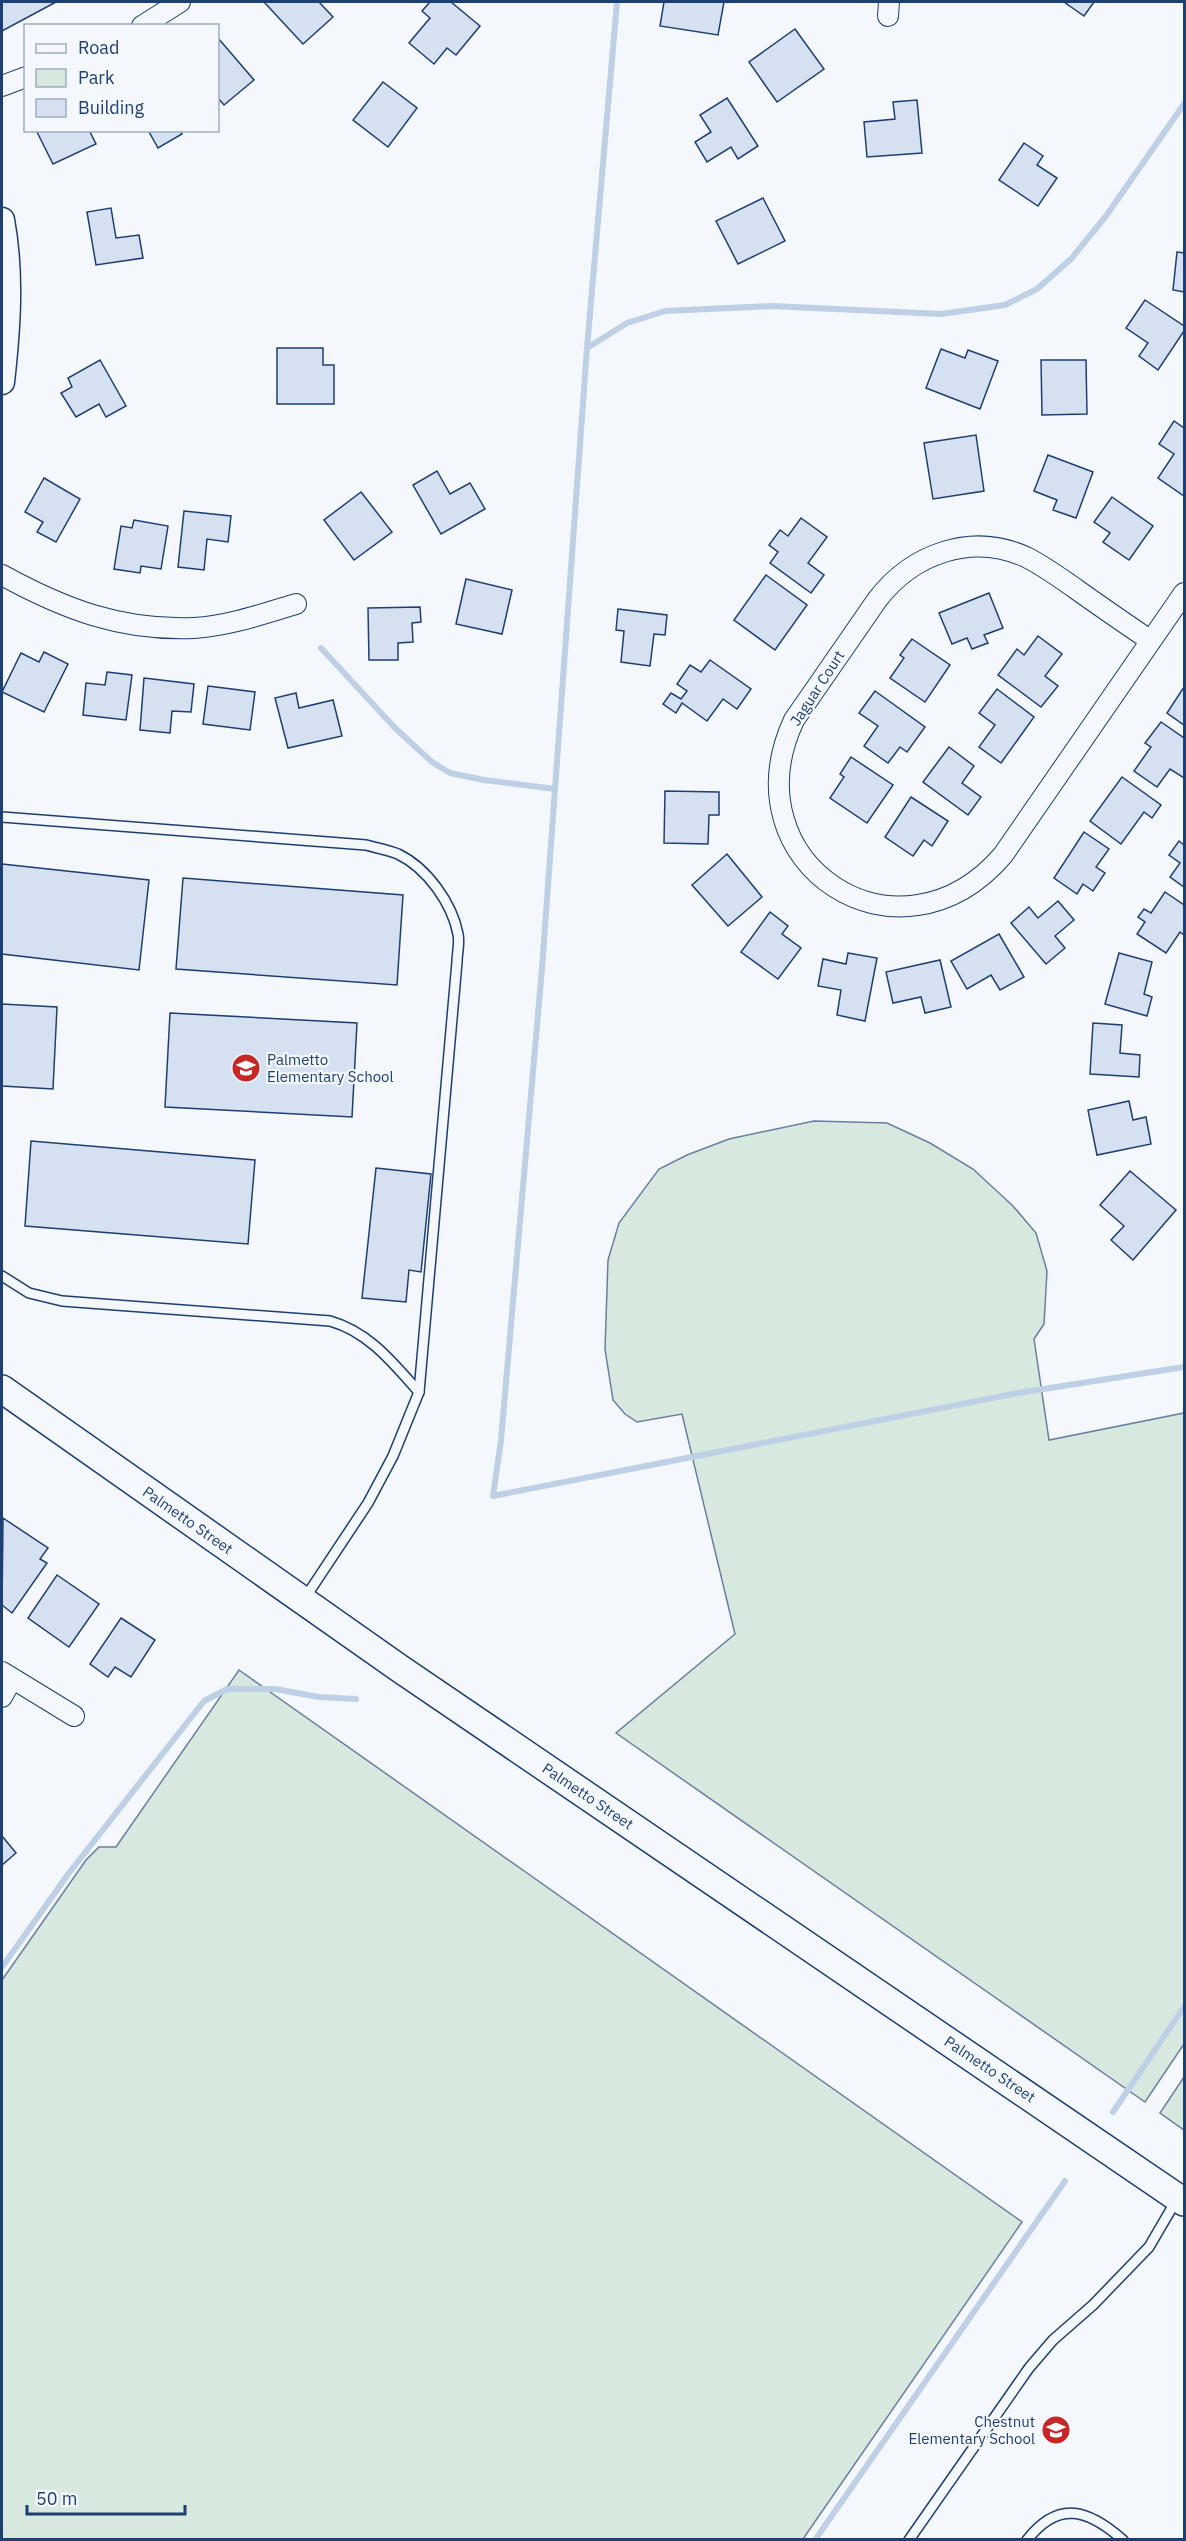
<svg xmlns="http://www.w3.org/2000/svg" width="1186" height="2541" font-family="'IBM Plex Sans',sans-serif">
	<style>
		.green { fill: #d7e8df; stroke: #687fa3; stroke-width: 1.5 }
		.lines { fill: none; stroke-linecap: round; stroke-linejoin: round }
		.stream { stroke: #bed0e5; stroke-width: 6 }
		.building { fill: #d5e0f0; stroke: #1d3f73; stroke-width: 1.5 }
		.service-casing { stroke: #1d3f73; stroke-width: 12 }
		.minor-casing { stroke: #1d3f73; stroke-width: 22 }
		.tertiary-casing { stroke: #1d3f73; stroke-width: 27 }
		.secondary-casing { stroke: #1d3f73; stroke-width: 30 }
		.service { stroke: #f4f7fb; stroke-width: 9 }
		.minor { stroke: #f4f7fb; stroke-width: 20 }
		.tertiary { stroke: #f4f7fb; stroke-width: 24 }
		.secondary { stroke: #f4f7fb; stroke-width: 27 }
		.labels { text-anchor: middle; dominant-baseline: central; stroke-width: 4.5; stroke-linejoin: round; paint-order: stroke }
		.street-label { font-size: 15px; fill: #1d3f73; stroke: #f4f7fb }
		.poi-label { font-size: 15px; fill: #1d3f73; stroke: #f4f7fb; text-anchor: start }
	</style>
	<rect width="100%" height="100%" fill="#f4f7fb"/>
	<g class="green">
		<polygon points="814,1121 887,1123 930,1143 973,1169 1013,1206 1036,1233 1047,1271 1044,1324 1034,1339 1049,1440 1184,1413 1184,2044 1145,2102 616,1733 735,1634 682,1414 637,1422 625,1414 613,1400 605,1349 608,1260 619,1223 659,1169 687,1155 729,1139"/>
		<polygon points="239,1670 1022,2222 803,2539 2,2539 2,1980 86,1860 99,1847 116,1847"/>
		<polygon points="1184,2077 1184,2130 1160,2113"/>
	</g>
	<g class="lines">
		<g class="stream">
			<polyline points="617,2 587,348 542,968 501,1440 493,1496 1018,1393 1184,1367"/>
			<polyline points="587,348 627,323 665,311 772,306 941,314 1005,305 1037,289 1071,259 1106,216 1184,104"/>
			<polyline points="321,648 396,729 432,762 450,773 484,780 555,789"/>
			<polyline points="2,1967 69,1873 204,1701 227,1689 275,1689 319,1697 356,1699"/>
			<polyline points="1113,2112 1184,2007"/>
			<polyline points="815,2540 1065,2181"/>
		</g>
	</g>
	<g class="building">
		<polygon points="2,2 56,2 2,31"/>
		<polygon points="264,2 319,2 333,17 303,44"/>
		<polygon points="430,2 451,2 480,26 456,55 447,48 434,64 409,43 430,18 422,11"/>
		<polygon points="664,2 724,2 718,35 660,26"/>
		<polygon points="1064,2 1094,2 1084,16"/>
		<polygon points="795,29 824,69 777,102 749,62"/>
		<polygon points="218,38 254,80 224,105 218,98"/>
		<polygon points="383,82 417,108 388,147 353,120"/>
		<polygon points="727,98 758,146 738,159 731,147 707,162 695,142 711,132 700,115"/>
		<polygon points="917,100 922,153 867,157 864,122 895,119 893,102"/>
		<polygon points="39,130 89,130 96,144 53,164 37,132"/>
		<polygon points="148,130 180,130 182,134 158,148"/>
		<polygon points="1024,143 1043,156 1037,165 1057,178 1038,206 999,180"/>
		<polygon points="763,198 785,241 738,264 716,221"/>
		<polygon points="111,208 116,238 139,235 143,258 96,265 87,212"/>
		<polygon points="1177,252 1184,253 1184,304 1184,292 1173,290"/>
		<polygon points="1145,300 1184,326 1184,331 1158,370 1139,356 1148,343 1126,328"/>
		<polygon points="277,348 323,348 323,365 334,365 334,404 277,404"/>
		<polygon points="941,349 965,358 968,350 998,361 980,409 926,388"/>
		<polygon points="100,360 126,406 106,417 99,404 76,417 61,393 72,387 68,378"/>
		<polygon points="1041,360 1086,360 1087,414 1042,415"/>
		<polygon points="1174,421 1184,428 1184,496 1158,478 1174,454 1159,444"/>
		<polygon points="976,435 984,491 933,499 924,443"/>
		<polygon points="1048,455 1093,472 1076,518 1053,510 1057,500 1034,491"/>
		<polygon points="437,471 450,494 470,483 485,509 441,534 413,485"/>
		<polygon points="44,478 80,499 56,542 37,532 43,522 25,512"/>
		<polygon points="361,492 392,532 354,560 324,520"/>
		<polygon points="1112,497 1153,526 1129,560 1103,542 1110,533 1094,522"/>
		<polygon points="184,511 231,516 228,542 207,539 204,570 178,567"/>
		<polygon points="801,518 827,537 808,563 824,575 811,593 770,563 778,552 769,545 780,530 788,536"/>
		<polygon points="134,520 168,526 161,569 141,566 140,573 114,569 121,526 132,528"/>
		<polygon points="766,575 807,605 775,650 734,620"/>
		<polygon points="466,579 512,590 502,634 456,624"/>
		<polygon points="989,593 1003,628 984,635 988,643 972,649 967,638 952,644 939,613"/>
		<polygon points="420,607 421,622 412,623 413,642 398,643 398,660 369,660 368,608"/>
		<polygon points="618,609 667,615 665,635 654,634 650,666 621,662 624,631 616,630"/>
		<polygon points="1038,636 1062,654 1045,676 1058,686 1041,707 998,675 1017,649 1024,655"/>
		<polygon points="912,639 950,665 925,702 890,678 904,658 900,655"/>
		<polygon points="44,652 68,664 44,712 2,692 21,653 39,662"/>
		<polygon points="710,660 751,689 737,709 723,699 707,721 682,703 676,713 663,704 671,693 681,699 687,691 677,684 690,665 701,672"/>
		<polygon points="107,672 132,675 126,720 83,715 86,683 105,685"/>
		<polygon points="144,678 194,684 191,712 172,711 170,733 140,730"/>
		<polygon points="208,686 255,692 250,730 203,724"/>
		<polygon points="1184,687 1184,725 1167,713"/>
		<polygon points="997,689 1034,717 1001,763 979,747 995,725 979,713"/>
		<polygon points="875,691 925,727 907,752 900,747 888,763 864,746 878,726 859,713"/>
		<polygon points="296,693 299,708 333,700 342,736 288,748 275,698"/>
		<polygon points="1161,722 1184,738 1184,778 1170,769 1157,787 1134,771 1151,747 1145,743"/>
		<polygon points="949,747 974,766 962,783 981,797 968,815 923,782"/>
		<polygon points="851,757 893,785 867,823 830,798 844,777 840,774"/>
		<polygon points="1122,777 1161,805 1152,818 1144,812 1121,844 1090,821"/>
		<polygon points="665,791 719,792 719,815 709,815 708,844 664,843"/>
		<polygon points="911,797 948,821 932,846 924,840 913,856 885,837"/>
		<polygon points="1084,832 1109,849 1096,867 1105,873 1093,891 1083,884 1077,894 1054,878"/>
		<polygon points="1179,841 1184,845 1184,887 1170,877 1180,863 1169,855"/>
		<polygon points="727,854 762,897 728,926 692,885"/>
		<polygon points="2,864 149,880 139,970 2,954"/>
		<polygon points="183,878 403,895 397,985 176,969"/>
		<polygon points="1165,892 1184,905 1184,935 1180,932 1166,953 1137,934 1145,922 1138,917 1144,909 1151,913"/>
		<polygon points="1058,901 1074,920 1055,936 1065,948 1046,964 1011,923 1029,907 1038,918"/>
		<polygon points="770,912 788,926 782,934 801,948 778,979 741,952"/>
		<polygon points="999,934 1024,977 1000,990 991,975 967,989 951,961"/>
		<polygon points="848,953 877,958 865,1021 837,1015 841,990 818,986 823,959 846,964"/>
		<polygon points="1119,953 1152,962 1144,994 1152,997 1147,1016 1105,1004"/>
		<polygon points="940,960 951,1007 925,1013 921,997 893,1003 886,972"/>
		<polygon points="2,1004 57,1007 53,1089 2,1086"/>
		<polygon points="170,1013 357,1023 352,1117 165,1107"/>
		<polygon points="1093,1023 1122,1025 1120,1053 1140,1055 1139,1077 1090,1074"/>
		<polygon points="1129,1101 1133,1120 1146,1117 1151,1144 1097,1155 1088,1110"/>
		<polygon points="31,1141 255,1160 248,1244 25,1226"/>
		<polygon points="376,1168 431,1174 421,1272 409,1270 406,1302 362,1298"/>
		<polygon points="1130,1171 1176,1210 1133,1260 1111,1240 1124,1226 1100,1205"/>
		<polygon points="3,1518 48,1548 40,1559 47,1563 12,1613 2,1605"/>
		<polygon points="57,1575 99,1604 69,1647 28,1618"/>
		<polygon points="121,1618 155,1640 131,1677 115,1667 108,1677 90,1664"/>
		<polygon points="2,1836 16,1853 2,1865"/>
	</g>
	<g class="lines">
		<g class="service-casing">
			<g id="service">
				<path d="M2 817 366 845C377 848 388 850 398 854 427 868 452 903 458 934 460 943 457 953 457 962L419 1392 393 1456 368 1503 305 1598"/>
				<path d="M2 1276 29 1293 62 1301 330 1321C369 1332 393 1363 419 1392"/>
				<polyline points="909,2540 1029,2368 1053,2340 1093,2305 1149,2247 1177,2199"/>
				<path d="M1027 2540C1059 2499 1089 2510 1123 2540"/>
			</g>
		</g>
		<g class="minor-casing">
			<g id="minor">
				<polyline points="888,16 889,2"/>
				<polyline points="142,26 180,2"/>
				<polyline points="2,86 26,77"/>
				<path d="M2 575C64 609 121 631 194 628 228 626 263 614 296 604"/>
				<path d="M1151 641C1126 624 1101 607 1076 589 1060 578 1044 566 1026 557 971 532 912 554 877 600L794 720C727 864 899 976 1003 855L1184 593"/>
				<polyline points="2,1672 74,1716"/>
				<polyline points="2,1697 12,1679"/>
			</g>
		</g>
		<g class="tertiary-casing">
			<path id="tertiary" d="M2 220C12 273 8 329 2 382"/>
		</g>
		<g class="secondary-casing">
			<polyline id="secondary" points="2,1389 399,1668 1184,2202"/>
		</g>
		<use href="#service" class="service"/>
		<use href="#minor" class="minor"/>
		<use href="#tertiary" class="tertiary"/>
		<use href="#secondary" class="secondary"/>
	</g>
	<defs>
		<g id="school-disc" transform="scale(1.5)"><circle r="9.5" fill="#c62828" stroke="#f4f7fb"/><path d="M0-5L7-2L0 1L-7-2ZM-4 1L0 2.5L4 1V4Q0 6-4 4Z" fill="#fff"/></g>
	</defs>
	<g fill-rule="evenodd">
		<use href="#school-disc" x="246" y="1068"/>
		<use href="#school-disc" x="1056" y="2430"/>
	</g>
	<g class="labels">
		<g class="street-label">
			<text transform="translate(817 688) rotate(-57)">Jaguar Court</text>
			<text transform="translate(188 1520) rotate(35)">Palmetto Street</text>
			<text transform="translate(588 1796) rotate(34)">Palmetto Street</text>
			<text transform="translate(990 2069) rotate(34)">Palmetto Street</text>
		</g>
		<g class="poi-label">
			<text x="267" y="1059">Palmetto<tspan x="267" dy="17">Elementary School</tspan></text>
			<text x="1035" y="2421" text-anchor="end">Chestnut<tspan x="1035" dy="17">Elementary School</tspan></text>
		</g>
	</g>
	<rect width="1186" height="2541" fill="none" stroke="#1d3f73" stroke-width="6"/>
	<rect x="24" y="24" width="195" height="108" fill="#f4f7fb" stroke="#9eadc5" stroke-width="1.5"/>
	<rect x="36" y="44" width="30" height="9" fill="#f4f7fb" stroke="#9eadc5" stroke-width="1.5"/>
	<text x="78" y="54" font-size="18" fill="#1d3f73">Road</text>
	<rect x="36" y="69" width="30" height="18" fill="#d7e8df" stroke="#9eadc5" stroke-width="1.5"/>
	<text x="78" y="84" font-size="18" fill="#1d3f73">Park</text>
	<rect x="36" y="99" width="30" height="18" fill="#d5e0f0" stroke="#9eadc5" stroke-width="1.5"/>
	<text x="78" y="114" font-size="18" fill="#1d3f73">Building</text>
	<path d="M27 2505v9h158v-9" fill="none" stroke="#1d3f73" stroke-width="3"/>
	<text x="36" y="2505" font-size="18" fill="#1d3f73" stroke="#f4f7fb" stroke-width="4.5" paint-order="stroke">50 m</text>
</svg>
